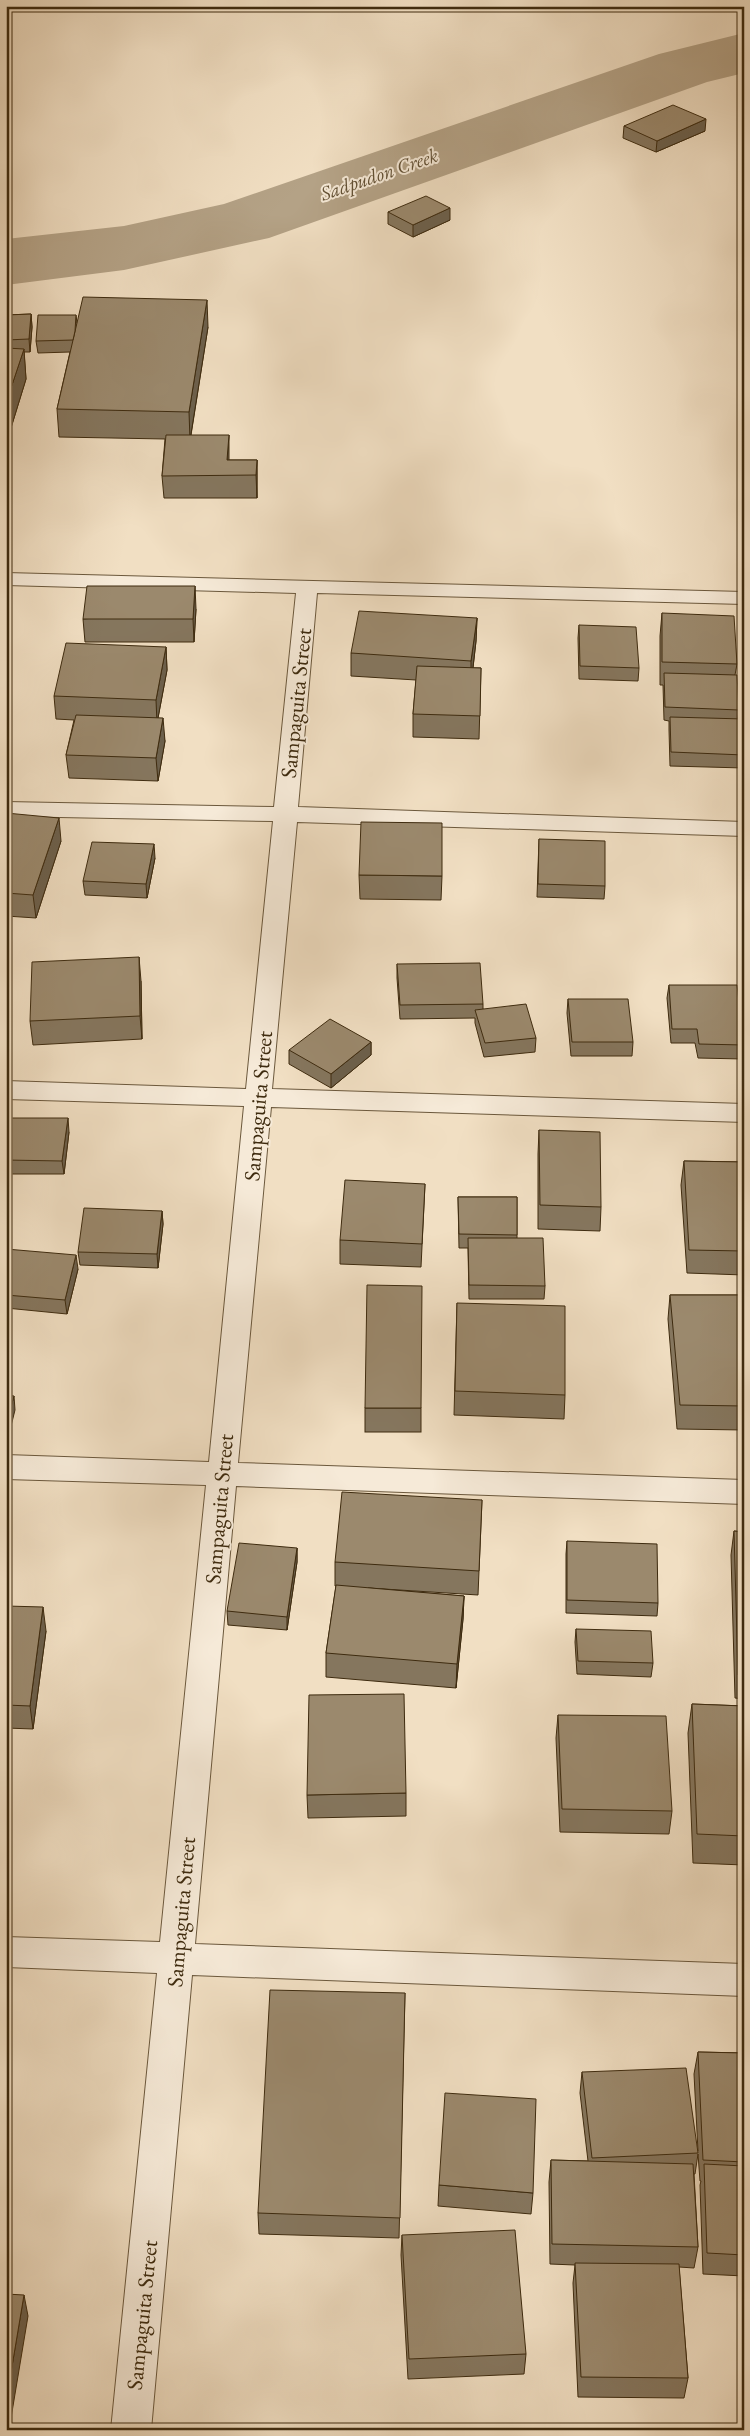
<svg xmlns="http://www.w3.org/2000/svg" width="750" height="2436" font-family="'EB Garamond',serif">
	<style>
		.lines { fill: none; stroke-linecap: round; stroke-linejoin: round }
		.river { fill: #b4a286; fill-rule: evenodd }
		.street-casing { stroke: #6b583c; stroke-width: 2 }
		.street { fill: #f6ead8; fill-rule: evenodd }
		.wall { fill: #85765e; stroke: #3e2b0f }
		.shaded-wall { fill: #6c604c; stroke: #3e2b0f }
		.building { fill: #9b896d; stroke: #3e2b0f }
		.labels { text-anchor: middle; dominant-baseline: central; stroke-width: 4; stroke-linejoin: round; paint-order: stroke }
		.far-water-label { font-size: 20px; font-style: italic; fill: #614f33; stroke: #f6ead8 }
		.street-label { font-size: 22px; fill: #3e2b0f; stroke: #f6ead8 }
	</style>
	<rect width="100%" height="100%" fill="#f1dfc3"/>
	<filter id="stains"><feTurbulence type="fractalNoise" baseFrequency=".004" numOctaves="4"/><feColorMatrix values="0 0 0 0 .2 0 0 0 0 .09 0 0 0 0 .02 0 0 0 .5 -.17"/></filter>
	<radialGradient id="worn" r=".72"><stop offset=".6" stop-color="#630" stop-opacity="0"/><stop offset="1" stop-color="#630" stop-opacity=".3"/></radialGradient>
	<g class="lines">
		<polygon class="river" points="744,33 744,73 707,82 269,238 124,270 6,285 6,239 124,226 224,204 659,54"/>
		<g class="street-casing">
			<polygon id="street" points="6,573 744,592 744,604 317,593 298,807 744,822 744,836 297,822 272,1089 744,1104 744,1122 271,1107 238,1463 744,1480 744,1504 236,1486 195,1944 744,1964 744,1996 192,1975 151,2430 111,2430 157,1973 6,1967 6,1937 160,1942 206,1485 6,1479 6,1455 209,1462 244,1106 6,1099 6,1081 246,1089 273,821 6,816 6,802 274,807 296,593 6,585"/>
		</g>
		<use href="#street" class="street"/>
	</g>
	<g class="wall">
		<polygon points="624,126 705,131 656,152 623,138"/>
		<polygon points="388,212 450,220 413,237 388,224"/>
		<polygon points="31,314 32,327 30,352 24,352 26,379 6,444 6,315"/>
		<polygon points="76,315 77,323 208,327 191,435 229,460 257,460 257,498 164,498 162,476 165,439 59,437 57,409 70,352 38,353 36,341"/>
		<polygon points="196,609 194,642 85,642 83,619"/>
		<polygon points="662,613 737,664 735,675 739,710 738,719 744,719 744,768 670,766 669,730 669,721 664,720 663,685 660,685 660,636"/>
		<polygon points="477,618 476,641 473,668 481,668 479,739 413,737 413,714 416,680 351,676 351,653"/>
		<polygon points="579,625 639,668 638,681 579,679 578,638"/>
		<polygon points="166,647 167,670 158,718 165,741 158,781 69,778 66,755 74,720 56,719 54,696"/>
		<polygon points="6,813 61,841 36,918 6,916"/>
		<polygon points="539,839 605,886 604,899 537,897"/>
		<polygon points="155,858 147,898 85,895 83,881"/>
		<polygon points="359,875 442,876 441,900 360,899"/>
		<polygon points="397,964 483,1004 483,1009 536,1038 535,1052 484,1057 475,1023 475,1018 400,1019 397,978"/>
		<polygon points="141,981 142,1039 33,1045 30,1021"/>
		<polygon points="669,985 744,1040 743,1059 698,1058 695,1043 671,1043 667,998"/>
		<polygon points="568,999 633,1042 632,1056 571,1056 567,1013"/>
		<polygon points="371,1042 371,1055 331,1088 289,1064 289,1050"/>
		<polygon points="6,1118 69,1132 64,1174 6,1174"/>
		<polygon points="539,1130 601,1207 600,1231 538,1229 538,1154"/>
		<polygon points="684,1161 744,1162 744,1275 687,1273 681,1185"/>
		<polygon points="425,1184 421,1267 340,1264 340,1240"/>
		<polygon points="458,1197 517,1197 517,1238 545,1286 544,1299 469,1299 468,1248 459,1248"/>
		<polygon points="162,1211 163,1224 158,1268 80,1265 78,1252"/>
		<polygon points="6,1249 78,1269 67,1314 6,1308"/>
		<polygon points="670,1295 744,1295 744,1430 677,1429 668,1319"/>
		<polygon points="457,1303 565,1395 564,1419 454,1415"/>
		<rect x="365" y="1408" width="56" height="24"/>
		<polygon points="482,1500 478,1595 368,1588 464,1596 463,1619 456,1688 326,1677 326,1653 336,1586 335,1586 335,1562"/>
		<polygon points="734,1531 744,1532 744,1699 735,1698 731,1555"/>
		<polygon points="567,1541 658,1603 657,1616 566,1613 566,1554"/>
		<polygon points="297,1548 297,1562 287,1630 228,1625 227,1611"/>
		<polygon points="6,1606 46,1631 33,1729 6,1728"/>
		<polygon points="576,1629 653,1663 651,1677 577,1674 575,1642"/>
		<polygon points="692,1704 744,1706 744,1865 693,1863 688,1733"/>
		<polygon points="558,1715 672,1811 669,1834 560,1832 556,1738"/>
		<polygon points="406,1793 406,1816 308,1818 307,1795"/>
		<polygon points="405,1993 399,2238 259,2234 258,2213"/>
		<polygon points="698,2052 744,2053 744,2276 703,2274 700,2185 701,2181 700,2181 698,2154 695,2174 694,2174 698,2247 694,2268 679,2267 688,2378 684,2398 578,2397 573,2283 575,2265 550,2264 549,2182 551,2160 588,2161 580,2093 582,2072 698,2151 694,2074"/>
		<polygon points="439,2185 533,2193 531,2214 438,2206"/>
		<polygon points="402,2235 526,2354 524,2374 408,2379 401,2255"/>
	</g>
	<g class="shaded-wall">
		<polygon points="706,119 705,131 656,152 657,141"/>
		<polygon points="450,208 450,220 413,237 413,225"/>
		<polygon points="207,300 208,327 190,440 189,412"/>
		<polygon points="31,314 32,327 30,352 29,339"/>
		<polygon points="24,349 26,379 6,444 6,403"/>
		<polygon points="229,435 229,475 227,460"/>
		<polygon points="257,460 257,498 256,475"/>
		<polygon points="195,586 196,609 194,642 193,619"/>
		<polygon points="477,618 476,641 471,684 471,661"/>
		<polygon points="166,647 167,670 157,723 156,700"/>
		<polygon points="163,718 165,741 158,781 156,758"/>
		<polygon points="59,818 61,841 36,918 33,895"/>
		<polygon points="154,844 155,858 147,898 146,884"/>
		<polygon points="139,957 141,981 142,1039 140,1016"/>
		<polygon points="371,1042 371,1055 331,1088 331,1074"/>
		<polygon points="68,1118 69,1132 64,1174 62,1161"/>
		<polygon points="162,1211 163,1224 158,1268 157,1254"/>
		<polygon points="76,1255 78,1269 67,1314 65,1300"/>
		<polygon points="14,1396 15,1410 6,1446 6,1425"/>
		<polygon points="297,1548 297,1562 287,1630 287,1617"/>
		<polygon points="464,1596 463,1619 456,1688 457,1664"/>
		<polygon points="43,1607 46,1631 33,1729 30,1706"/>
		<polygon points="24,2295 28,2316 9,2430 6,2430 6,2402"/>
	</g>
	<g class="building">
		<polygon points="673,105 706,119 657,141 624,126"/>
		<polygon points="426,196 450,208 413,225 388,212"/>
		<polygon points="83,297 207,300 189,412 57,409"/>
		<polygon points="31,314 29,339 6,340 6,315"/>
		<polygon points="38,315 76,315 75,331 73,340 36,341"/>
		<polygon points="6,348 24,349 6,403"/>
		<polygon points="166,435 229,435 227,460 257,460 256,475 162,476"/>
		<polygon points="87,586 195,586 193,619 83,619"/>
		<polygon points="359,611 477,618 471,661 351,653"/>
		<polygon points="662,613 734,616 737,664 662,662"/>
		<polygon points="579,625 636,627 639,668 580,666"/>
		<polygon points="66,643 166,647 156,700 54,696"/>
		<polygon points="417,666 481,668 480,716 413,714"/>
		<polygon points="664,673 737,675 739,710 665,707"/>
		<polygon points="76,715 163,718 156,758 66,755"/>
		<polygon points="670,717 744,719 744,755 671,752"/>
		<polygon points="6,813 59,818 33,895 6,893"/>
		<polygon points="361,822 442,823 442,876 359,875"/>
		<polygon points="539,839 605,841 605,886 538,884"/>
		<polygon points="92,842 154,844 146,884 83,881"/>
		<polygon points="139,957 140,1016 30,1021 32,962"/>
		<polygon points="480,963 483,1004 400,1005 397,964"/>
		<polygon points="669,985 737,985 744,1045 699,1044 697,1029 672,1029"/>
		<polygon points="568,999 628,999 633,1042 572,1042"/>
		<polygon points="526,1004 536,1038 485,1043 475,1010"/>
		<polygon points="330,1019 371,1042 331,1074 289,1050"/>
		<polygon points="6,1118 68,1118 62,1161 6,1160"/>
		<polygon points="539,1130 600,1132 601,1207 540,1205"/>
		<polygon points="684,1161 744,1162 744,1251 689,1250"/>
		<polygon points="345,1180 425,1184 422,1244 340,1240"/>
		<polygon points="458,1197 517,1197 517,1235 459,1234"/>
		<polygon points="84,1208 162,1211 157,1254 78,1252"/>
		<polygon points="468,1238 543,1238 545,1286 469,1285"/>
		<polygon points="6,1249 76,1255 65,1300 6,1295"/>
		<polygon points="367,1285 422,1286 421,1408 365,1408"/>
		<polygon points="670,1295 744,1295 744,1406 680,1405"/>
		<polygon points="457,1303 565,1306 565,1395 455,1391"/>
		<polygon points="6,1395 14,1396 6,1425"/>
		<polygon points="342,1492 482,1500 479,1571 335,1562"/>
		<polygon points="734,1531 744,1532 744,1675 738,1675"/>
		<polygon points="567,1541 657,1544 658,1603 567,1600"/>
		<polygon points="239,1543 297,1548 287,1617 227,1611"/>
		<polygon points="336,1585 464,1596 457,1664 326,1653"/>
		<polygon points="6,1606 43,1607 30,1706 6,1705"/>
		<polygon points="576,1629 651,1631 653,1663 578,1661"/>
		<polygon points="404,1694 406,1793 307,1795 309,1695"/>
		<polygon points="692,1704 744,1706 744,1836 697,1834"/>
		<polygon points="558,1715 666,1716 672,1811 562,1809"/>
		<polygon points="270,1990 405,1993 400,2218 258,2213"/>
		<polygon points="698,2052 744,2053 744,2162 703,2160"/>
		<polygon points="686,2068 698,2153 592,2158 582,2072"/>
		<polygon points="445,2093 536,2099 533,2193 439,2185"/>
		<polygon points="551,2160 693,2164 698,2247 552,2244"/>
		<polygon points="704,2164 744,2166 744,2255 707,2253"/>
		<polygon points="515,2230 526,2354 409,2359 402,2235"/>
		<polygon points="575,2263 679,2264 688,2378 581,2377"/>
		<polygon points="6,2294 24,2295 6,2402"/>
	</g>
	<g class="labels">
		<g class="far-water-label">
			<text transform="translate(379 174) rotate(-19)">Sadpudon Creek</text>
		</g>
		<g class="street-label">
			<text transform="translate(296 703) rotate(-84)">Sampaguita Street</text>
			<text transform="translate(258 1106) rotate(-85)">Sampaguita Street</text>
			<text transform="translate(219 1509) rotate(-85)">Sampaguita Street</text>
			<text transform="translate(181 1912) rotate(-85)">Sampaguita Street</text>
			<text transform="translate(142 2315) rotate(-84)">Sampaguita Street</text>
		</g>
	</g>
	<rect width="750" height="2436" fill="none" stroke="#f1dfc3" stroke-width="25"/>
	<rect x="8" y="8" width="735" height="2421" fill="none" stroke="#3e2b0f" stroke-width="2.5"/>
	<rect x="12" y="12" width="725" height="2411" fill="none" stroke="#3e2b0f"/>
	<rect width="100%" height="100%" filter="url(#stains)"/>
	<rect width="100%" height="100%" fill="url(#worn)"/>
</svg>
